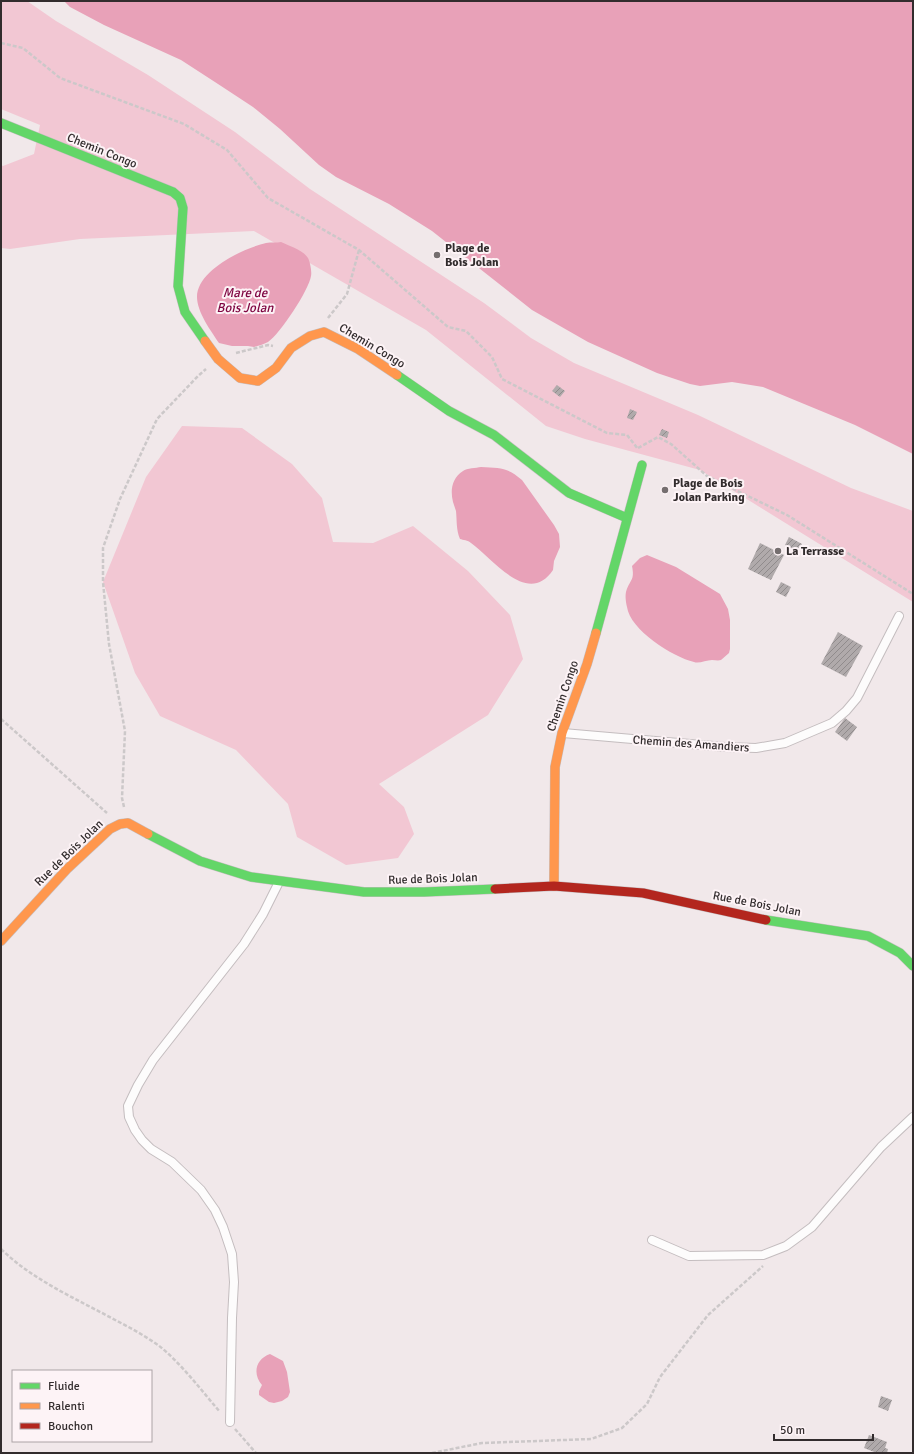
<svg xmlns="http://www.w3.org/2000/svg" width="914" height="1454" font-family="Signika,sans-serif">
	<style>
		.green { fill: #f2c7d3 }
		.water { fill: #e8a1b8 }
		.building { fill: url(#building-hatch) }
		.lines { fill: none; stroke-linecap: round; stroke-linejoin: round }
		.lane-casing { stroke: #c4bdbf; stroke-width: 10 }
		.fast-casing { stroke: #c4bdbf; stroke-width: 10 }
		.slow-casing { stroke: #c4bdbf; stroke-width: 10 }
		.jam-casing { stroke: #c4bdbf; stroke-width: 10 }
		.path { stroke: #ccc8c9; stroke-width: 2.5; stroke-dasharray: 4 2; stroke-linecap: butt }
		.lane { stroke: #fdfcfc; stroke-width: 8 }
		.fast { stroke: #63d668; stroke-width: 9 }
		.slow { stroke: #ff974d; stroke-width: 9 }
		.jam { stroke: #b3261e; stroke-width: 9 }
		.poi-dot { fill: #756e6f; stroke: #fdf3f6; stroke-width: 1.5 }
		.labels { text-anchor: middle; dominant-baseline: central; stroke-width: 4; stroke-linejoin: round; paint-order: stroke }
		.street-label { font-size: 12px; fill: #322c2d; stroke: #fdf3f6 }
		.poi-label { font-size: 12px; font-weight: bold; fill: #322c2d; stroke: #fdf3f6; text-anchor: start }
		.water-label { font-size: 13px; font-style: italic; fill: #7e0541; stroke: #fdf3f6 }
	</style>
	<defs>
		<pattern id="building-hatch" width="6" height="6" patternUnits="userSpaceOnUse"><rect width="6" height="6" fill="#b0aaab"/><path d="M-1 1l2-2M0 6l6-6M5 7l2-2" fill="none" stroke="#908b8c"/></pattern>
	</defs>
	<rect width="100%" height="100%" fill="#f1e8ea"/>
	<g class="green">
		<polygon points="1,1 27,1 56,21 148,75 235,132 310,189 484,303 531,338 574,363 698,415 851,488 913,511 913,602 700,470 585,439 546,426 426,330 254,231 80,239 10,249 1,248 1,165 3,166 34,154 40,125 1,109"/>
		<polygon points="182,426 242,428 292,464 322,498 333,542 373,543 413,526 468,571 510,615 523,659 488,715 379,784 404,807 414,834 398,858 346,865 297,837 288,804 236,750 160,716 135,673 103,582 146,477"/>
	</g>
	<g class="water">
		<polygon points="64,1 913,1 913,454 855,425 763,387 732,382 700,386 690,384 657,373 588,342 532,310 432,231 389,204 336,177 319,165 280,129 253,107 218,84 181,60 104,25 70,7"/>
		<path d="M281 242C289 246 303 250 308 258 310 262 312 271 311 276 309 290 280 334 268 342 264 344 258 346 254 347L248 346H232L219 343C211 331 197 312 197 297 197 270 244 248 266 243 271 242 277 243 281 242Z"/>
		<path d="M481 467C500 468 507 467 522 480L554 525 559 534 560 547 554 561 553 570C528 607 493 559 471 543 468 540 463 540 460 539 456 530 457 520 456 511 455 508 454 505 453 502 450 490 452 478 463 471 467 468 476 468 481 467Z"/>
		<path d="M647 555 676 567 720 594 728 609 730 620V649L729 653 721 660C718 661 715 660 712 660 706 660 699 664 694 662 673 657 630 630 627 607 626 603 625 596 626 592 630 579 635 581 632 566L640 558Z"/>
		<path d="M270 1354 283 1361 287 1372 290 1392 288 1397 282 1401 274 1403 269 1402 259 1395V1391L262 1385C252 1373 256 1359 270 1354Z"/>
	</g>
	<g class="building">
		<polygon points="557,385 565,391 560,397 552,391"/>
		<polygon points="630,409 637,412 633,420 627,418"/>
		<polygon points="662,429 669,432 667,438 659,435"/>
		<polygon points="789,537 802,544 798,552 785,545"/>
		<polygon points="760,543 784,555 771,580 748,569"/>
		<polygon points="781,582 791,587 786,597 776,592"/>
		<polygon points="838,632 863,646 846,677 821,664"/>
		<polygon points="845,718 857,727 847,741 835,732"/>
		<polygon points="881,1396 892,1400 888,1411 878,1407"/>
		<polygon points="869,1435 887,1442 885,1448 888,1449 887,1453 877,1453 864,1448"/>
	</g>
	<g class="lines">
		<g class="lane-casing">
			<g id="lane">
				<polyline points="563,733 725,747 756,748 785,743 832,723 846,711 857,698 899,616"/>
				<polyline points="652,1240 689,1256 763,1255 786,1246 812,1227 881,1147 913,1117"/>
				<polyline points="230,1422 232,1318 234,1282 232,1254 223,1227 215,1210 201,1190 172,1162 151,1149 142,1140 135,1130 129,1117 128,1106 138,1085 153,1060 244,944 263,914 279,882"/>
			</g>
		</g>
		<g class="fast-casing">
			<g id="fast">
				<polyline points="1,123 173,192 180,198 183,208 178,286 185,312 205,341"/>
				<polyline points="397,375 449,411 494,435 569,493 627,518"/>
				<polyline points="596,633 642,465"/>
				<polyline points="148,834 200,861 251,877 364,892 424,892 495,889"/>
				<polyline points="766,920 868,936 900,953 913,966"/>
			</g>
		</g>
		<g class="slow-casing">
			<g id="slow">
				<polyline points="205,341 218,359 240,378 258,381 276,368 291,348 310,336 324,332 358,349 397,375"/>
				<polyline points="554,886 555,767 562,733 587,664 596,633"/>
				<polyline points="1,941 67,869 110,829 120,824 128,823 148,834"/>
			</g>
		</g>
		<g class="jam-casing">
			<polyline id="jam" points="495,889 554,886 643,893 766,920"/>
		</g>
		<g class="path">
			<polyline points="1,43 23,48 60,78 184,124 227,150 268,198 359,250 448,327 466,331 492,357 502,379 607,433 627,435 638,449"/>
			<polyline points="328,318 347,294 359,250"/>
			<polyline points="236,353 268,345 273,346"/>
			<polyline points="638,448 658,437 671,444 707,476 787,515 913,594"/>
			<polyline points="1,719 107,813"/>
			<polyline points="124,807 122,798 125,731 109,644 103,582 103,548 120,499 157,419 198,376 206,369"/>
			<path d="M1 1249C34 1281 77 1299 117 1321 131 1328 145 1336 158 1345 181 1363 201 1390 220 1412"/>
			<polyline points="235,1429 256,1453"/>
			<polyline points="432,1453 482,1443 591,1439 622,1428 647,1404 660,1377 708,1315 763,1266"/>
		</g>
		<use href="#lane" class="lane"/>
		<use href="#fast" class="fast"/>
		<use href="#slow" class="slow"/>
		<use href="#jam" class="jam"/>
	</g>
	<g class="poi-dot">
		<circle cx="437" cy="255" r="4"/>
		<circle cx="665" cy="490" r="4"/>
		<circle cx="778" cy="551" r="4"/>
	</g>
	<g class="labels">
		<g class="street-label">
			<text transform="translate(102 151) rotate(22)">Chemin Congo</text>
			<text transform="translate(372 346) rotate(31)">Chemin Congo</text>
			<text transform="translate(563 696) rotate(-71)">Chemin Congo</text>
			<text transform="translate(691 744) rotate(4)">Chemin des Amandiers</text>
			<text transform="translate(69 853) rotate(-44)">Rue de Bois Jolan</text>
			<text transform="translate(433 879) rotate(-2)">Rue de Bois Jolan</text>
			<text transform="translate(757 904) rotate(11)">Rue de Bois Jolan</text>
		</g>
		<g class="poi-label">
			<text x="445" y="248">Plage de<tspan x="445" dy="14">Bois Jolan</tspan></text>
			<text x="673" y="483">Plage de Bois<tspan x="673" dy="14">Jolan Parking</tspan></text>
			<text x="786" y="551">La Terrasse</text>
		</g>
		<g class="water-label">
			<text x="245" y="293">Mare de<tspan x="245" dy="15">Bois Jolan</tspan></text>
		</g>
	</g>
	<rect width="914" height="1454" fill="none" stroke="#322c2d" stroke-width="4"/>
	<rect x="12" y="1370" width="140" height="72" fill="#fdf3f6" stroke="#aca3a6"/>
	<rect x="20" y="1383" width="20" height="6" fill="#63d668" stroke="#aca3a6"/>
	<text x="48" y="1390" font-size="12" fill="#322c2d">Fluide</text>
	<rect x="20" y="1403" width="20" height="6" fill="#ff974d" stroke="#aca3a6"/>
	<text x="48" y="1410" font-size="12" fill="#322c2d">Ralenti</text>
	<rect x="20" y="1423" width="20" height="6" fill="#b3261e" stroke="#aca3a6"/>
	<text x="48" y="1430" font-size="12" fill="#322c2d">Bouchon</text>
	<path d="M774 1434v6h99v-6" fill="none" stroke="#322c2d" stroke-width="2"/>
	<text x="780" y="1434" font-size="12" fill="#322c2d" stroke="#fdf3f6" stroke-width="3" paint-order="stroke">50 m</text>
</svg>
